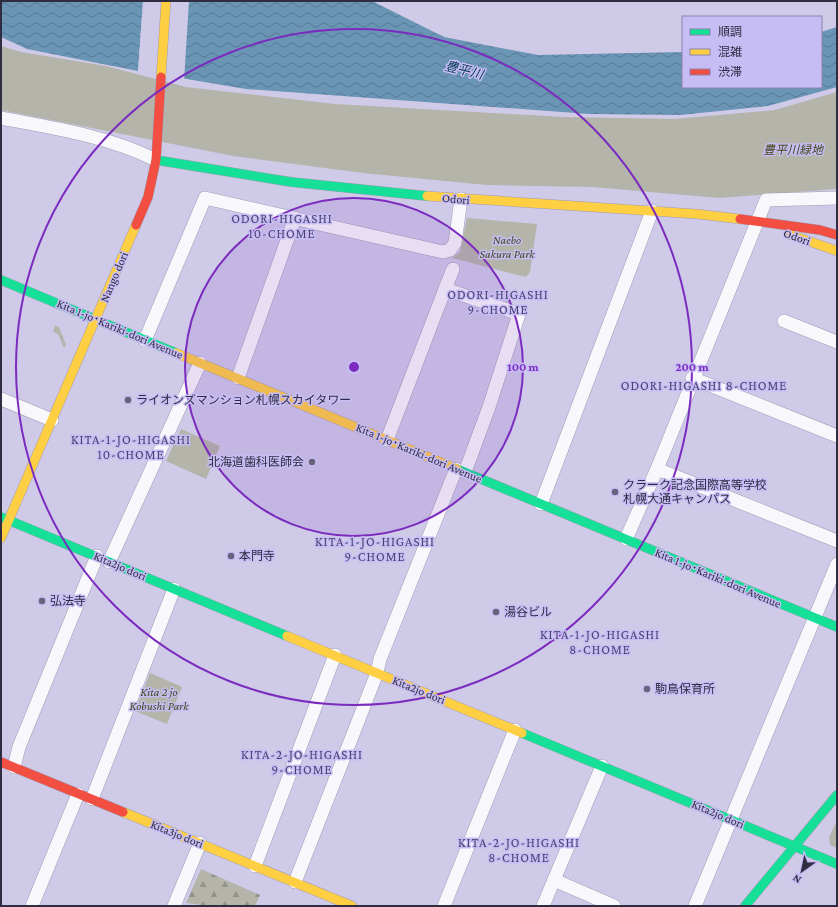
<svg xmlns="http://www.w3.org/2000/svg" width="838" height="907" font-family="'Crimson Pro','Noto Sans JP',serif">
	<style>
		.grass { fill: url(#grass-tufts) }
		.forest { fill: url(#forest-firs) }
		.park { fill: #b4b4aa }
		.water { fill: url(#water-waves) }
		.pier { fill: #cfcae8 }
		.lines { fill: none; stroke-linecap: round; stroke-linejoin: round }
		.street-casing { stroke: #a09cb3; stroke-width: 14 }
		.fast-casing { stroke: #a09cb3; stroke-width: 10 }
		.slow-casing { stroke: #a09cb3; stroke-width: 10 }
		.jam-casing { stroke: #a09cb3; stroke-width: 10 }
		.street { stroke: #f8f7fc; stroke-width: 13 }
		.fast { stroke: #16e098; stroke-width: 9 }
		.slow { stroke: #ffcf43; stroke-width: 9 }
		.jam { stroke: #f24e42; stroke-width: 9 }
		.ring { fill: none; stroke: #7b2cbf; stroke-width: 2 }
		.poi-dot { fill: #68637c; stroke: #c7bdf5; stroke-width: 1.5 }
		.labels { text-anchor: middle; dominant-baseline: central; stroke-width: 3; stroke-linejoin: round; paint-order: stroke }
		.park-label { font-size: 12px; font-style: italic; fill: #45491a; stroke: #c7bdf5 }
		.street-label { font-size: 12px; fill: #302c42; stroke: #c7bdf5 }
		.poi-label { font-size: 12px; fill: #302c42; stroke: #c7bdf5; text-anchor: start }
		.water-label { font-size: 13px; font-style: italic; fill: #003850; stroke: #c7bdf5 }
		.neighbourhood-label { font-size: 13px; letter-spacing: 1px; fill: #4d4372; stroke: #c7bdf5 }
		.centre { fill: #7b2cbf; stroke: #c7bdf5; stroke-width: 2 }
		.ring-label { font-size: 12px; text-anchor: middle; font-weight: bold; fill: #7b2cbf; stroke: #c7bdf5; stroke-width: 3; stroke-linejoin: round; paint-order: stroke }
	</style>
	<defs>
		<pattern id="grass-tufts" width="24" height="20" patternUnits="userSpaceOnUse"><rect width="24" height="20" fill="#b4b4aa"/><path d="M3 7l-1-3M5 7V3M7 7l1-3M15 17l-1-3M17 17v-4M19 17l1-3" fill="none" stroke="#93938c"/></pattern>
		<pattern id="forest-firs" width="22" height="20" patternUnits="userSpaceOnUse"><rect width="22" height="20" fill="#b4b4aa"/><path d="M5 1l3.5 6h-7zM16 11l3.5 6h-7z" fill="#93938c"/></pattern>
		<pattern id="water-waves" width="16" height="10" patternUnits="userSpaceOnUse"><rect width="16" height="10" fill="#6a95b5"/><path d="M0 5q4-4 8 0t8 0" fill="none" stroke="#587a95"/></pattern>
	</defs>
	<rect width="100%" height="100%" fill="#cfcae8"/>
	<polygon class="grass" points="55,326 59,327 66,345 64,348 58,334 53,332"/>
	<polygon class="forest" points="201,869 260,895 255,906 210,906 186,903"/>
	<g class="park">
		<polygon points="1,46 21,52 106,66 186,87 335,104 564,117 674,119 775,110 837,92 837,189 719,198 593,187 486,185 363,173 233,156 1,110"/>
		<polygon points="467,218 537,224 530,272 526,277 452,258 460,252"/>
		<polygon points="181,429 220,446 206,479 166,461"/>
		<polygon points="150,673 182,687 167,724 135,711"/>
		<polygon points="837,820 837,848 830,845 829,837"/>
	</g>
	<g class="water">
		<polygon points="1,1 143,1 138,71 27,49 1,37"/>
		<polygon points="143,1 372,1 444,37 538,55 683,52 683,87 821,87 821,32 837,27 837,87 768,106 680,115 589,114 246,89 139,71"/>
	</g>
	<polygon class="pier" points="143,1 189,1 184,81 138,73"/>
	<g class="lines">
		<g class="street-casing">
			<g id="street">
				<path d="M1 118C54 128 108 136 156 160"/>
				<polyline points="445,289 453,269"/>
				<polyline points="784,321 837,342"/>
				<polyline points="145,340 205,198 443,252 450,250 455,243 461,199"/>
				<polyline points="238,378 295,218"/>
				<polyline points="692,378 837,436"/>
				<polyline points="1,399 52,420"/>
				<polyline points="387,440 445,289 519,314 489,407 465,472"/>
				<polyline points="657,469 837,541"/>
				<polyline points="541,504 652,211"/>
				<polyline points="626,539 657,469 766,200 837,198"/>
				<polyline points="109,562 200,363"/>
				<polyline points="14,767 19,747 97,556"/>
				<polyline points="92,799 174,589"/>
				<polyline points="255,866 335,655"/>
				<polyline points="554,880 614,906"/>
				<polyline points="295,882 377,673 380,659 456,469"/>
				<polyline points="32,906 78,794"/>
				<polyline points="174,906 200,843"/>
				<polyline points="444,906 515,730"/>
				<polyline points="543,906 602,766"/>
				<polyline points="695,906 837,564"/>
			</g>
		</g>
		<g class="fast-casing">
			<g id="fast">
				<polyline points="156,160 291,182 427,196"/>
				<polyline points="1,280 176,353"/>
				<polyline points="457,469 837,627"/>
				<polyline points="1,517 287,636"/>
				<polyline points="522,733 837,864"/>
				<polyline points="745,906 837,795"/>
			</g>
		</g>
		<g class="slow-casing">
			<g id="slow">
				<polyline points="161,77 166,1"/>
				<polyline points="427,196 697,214 740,219"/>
				<polyline points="788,234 837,251"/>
				<polyline points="176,353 457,469"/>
				<polyline points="1,538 136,225"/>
				<polyline points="287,636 522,733"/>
				<polyline points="123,812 352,906"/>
			</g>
		</g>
		<g class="jam-casing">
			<g id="jam">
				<polyline points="740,219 820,230 837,235"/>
				<polyline points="136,225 148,197 156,160 161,77"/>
				<polyline points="1,762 123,812"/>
			</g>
		</g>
		<use href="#street" class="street"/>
		<use href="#fast" class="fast"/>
		<use href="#slow" class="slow"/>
		<use href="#jam" class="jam"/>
	</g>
	<circle cx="354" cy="367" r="169" fill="#7b2cbf" fill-opacity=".12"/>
	<g class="ring">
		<circle cx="354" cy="367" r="169"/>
		<circle cx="354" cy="367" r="338"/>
	</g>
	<g class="poi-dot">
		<circle cx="128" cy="400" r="4"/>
		<circle cx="312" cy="462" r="4"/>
		<circle cx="615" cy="492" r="4"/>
		<circle cx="231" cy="556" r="4"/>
		<circle cx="42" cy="601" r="4"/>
		<circle cx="496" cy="612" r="4"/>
		<circle cx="647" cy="689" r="4"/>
	</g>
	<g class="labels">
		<g class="park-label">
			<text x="793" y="150">豊平川緑地</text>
			<text x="507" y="240">Naebo<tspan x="507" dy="14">Sakura Park</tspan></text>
			<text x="159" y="692">Kita 2 jo<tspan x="159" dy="14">Kobushi Park</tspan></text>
		</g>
		<g class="street-label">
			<text transform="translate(456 199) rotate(5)">Odori</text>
			<text transform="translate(797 237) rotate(19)">Odori</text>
			<text transform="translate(114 277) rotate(-67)">Nango dori</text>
			<text transform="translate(120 329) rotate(23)">Kita 1-jo･Kariki-dori Avenue</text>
			<text transform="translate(419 453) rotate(23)">Kita 1-jo･Kariki-dori Avenue</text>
			<text transform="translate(120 566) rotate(23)">Kita2jo dori</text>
			<text transform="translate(718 578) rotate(23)">Kita 1-jo･Kariki-dori Avenue</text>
			<text transform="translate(419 690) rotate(22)">Kita2jo dori</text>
			<text transform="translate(718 814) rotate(23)">Kita2jo dori</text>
			<text transform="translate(177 834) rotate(22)">Kita3jo dori</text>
		</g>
		<g class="poi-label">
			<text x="136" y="400">ライオンズマンション札幌スカイタワー</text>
			<text x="304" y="462" text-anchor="end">北海道歯科医師会</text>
			<text x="623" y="485">クラーク記念国際高等学校<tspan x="623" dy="14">札幌大通キャンパス</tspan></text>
			<text x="239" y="556">本門寺</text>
			<text x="50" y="601">弘法寺</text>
			<text x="504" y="612">湯谷ビル</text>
			<text x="655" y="689">駒鳥保育所</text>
		</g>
		<g class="water-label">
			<text transform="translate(464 70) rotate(14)">豊平川</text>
		</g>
		<g class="neighbourhood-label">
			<text x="282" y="218">ODORI-HIGASHI<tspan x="282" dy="15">10-CHOME</tspan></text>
			<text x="498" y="294">ODORI-HIGASHI<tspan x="498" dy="15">9-CHOME</tspan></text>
			<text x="704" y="385">ODORI-HIGASHI 8-CHOME</text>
			<text x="131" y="439">KITA-1-JO-HIGASHI<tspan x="131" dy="15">10-CHOME</tspan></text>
			<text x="375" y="541">KITA-1-JO-HIGASHI<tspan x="375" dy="15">9-CHOME</tspan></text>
			<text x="600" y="634">KITA-1-JO-HIGASHI<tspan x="600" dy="15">8-CHOME</tspan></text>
			<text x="302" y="754">KITA-2-JO-HIGASHI<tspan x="302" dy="15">9-CHOME</tspan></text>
			<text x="519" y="842">KITA-2-JO-HIGASHI<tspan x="519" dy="15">8-CHOME</tspan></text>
		</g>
	</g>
	<circle cx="354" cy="367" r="6" class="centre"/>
	<g class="ring-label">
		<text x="523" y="371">100 m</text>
		<text x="692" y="371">200 m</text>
	</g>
	<rect width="838" height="907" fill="none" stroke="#302c42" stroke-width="4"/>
	<rect x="682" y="16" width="140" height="72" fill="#c7bdf5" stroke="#8b83ad"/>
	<rect x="690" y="29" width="20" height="6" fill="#16e098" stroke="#8b83ad"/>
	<text x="718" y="36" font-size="12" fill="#302c42">順調</text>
	<rect x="690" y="49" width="20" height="6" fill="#ffcf43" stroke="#8b83ad"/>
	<text x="718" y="56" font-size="12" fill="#302c42">混雑</text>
	<rect x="690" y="69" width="20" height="6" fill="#f24e42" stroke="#8b83ad"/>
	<text x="718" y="76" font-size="12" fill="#302c42">渋滞</text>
	<g transform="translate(802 871) rotate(213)" stroke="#c7bdf5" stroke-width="3" paint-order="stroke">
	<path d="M0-3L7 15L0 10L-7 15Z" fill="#302c42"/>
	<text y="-6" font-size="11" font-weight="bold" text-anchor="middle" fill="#302c42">N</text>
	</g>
</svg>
